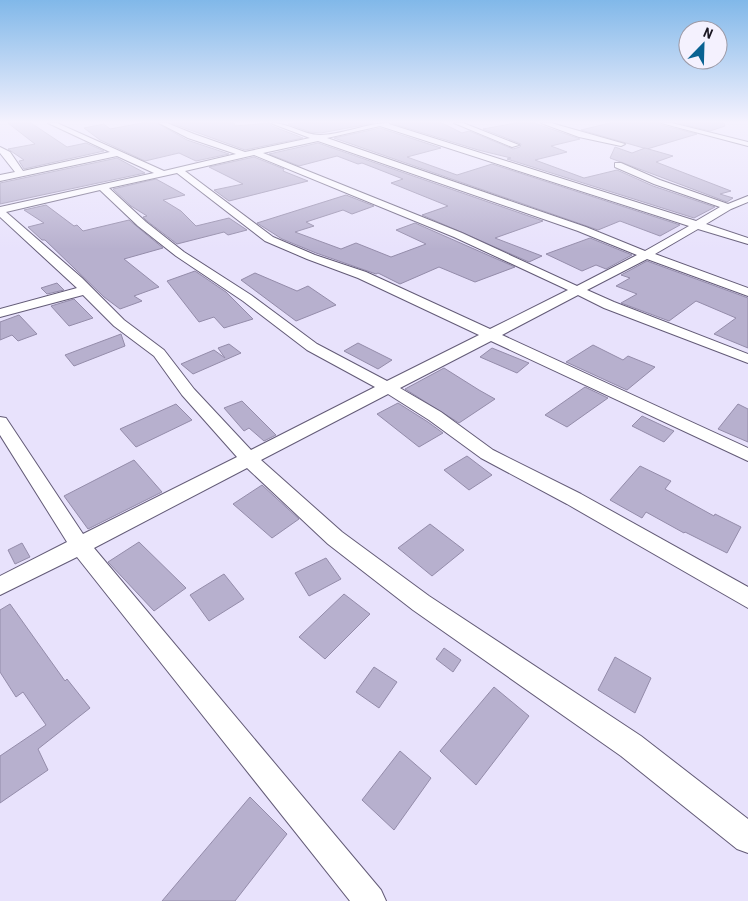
<svg xmlns="http://www.w3.org/2000/svg" width="748" height="901" font-family="'Roboto Condensed',sans-serif">
	<style>
		.building { fill: #b7b0ce; stroke: #948caa }
		.lines { fill: none; stroke-linecap: round; stroke-linejoin: round }
		.street-casing { stroke: #635b77; stroke-width: 2 }
		.street { fill: #fff; fill-rule: evenodd }
	</style>
	<rect width="100%" height="100%" fill="#e8e2fc"/>
	<g class="building">
		<polygon points="8,123 31,123 67,147 86,143 104,151 24,169 19,161 24,160 8,149 35,144"/>
		<polygon points="142,123 157,123 187,140 229,154 196,161 179,153 145,161 100,140 84,128 104,124 110,129"/>
		<polygon points="171,123 234,123 235,126 270,123 272,126 303,138 245,150"/>
		<polygon points="296,123 374,123 321,133 310,132 288,124"/>
		<polygon points="391,123 442,123 462,133 469,131 513,149 520,147 521,144 483,129 516,123 534,123 580,139 551,146 567,152 535,160 584,178 617,170 653,186 715,207 694,218 507,159 511,158 478,150"/>
		<polygon points="610,123 659,123 661,125 697,134 647,149 581,130"/>
		<polygon points="678,123 724,123 725,126 710,131"/>
		<polygon points="380,128 441,148 407,157 457,175 492,164 680,225 660,236 620,221 598,230 334,138"/>
		<polygon points="318,143 543,221 495,238 542,256 529,262 422,215 448,206 391,183 403,179 362,163 358,164 337,156 299,166 269,154"/>
		<polygon points="615,147 632,153 645,148 673,156 656,162 731,191 720,194 733,198 727,202 610,158"/>
		<polygon points="254,157 284,169 283,171 308,181 229,201 214,190 243,184 209,167"/>
		<polygon points="117,158 145,173 0,204 0,183"/>
		<polygon points="156,179 185,195 163,200 181,211 196,226 229,218 247,230 228,235 224,232 177,244 147,221 143,217 147,216 131,206 113,189"/>
		<polygon points="346,195 374,206 352,214 343,210 306,222 314,226 295,232 341,249 356,243 391,257 426,244 396,230 415,223 515,267 475,282 439,267 400,284 378,273 376,274 316,253 282,239 257,223"/>
		<polygon points="46,205 74,226 77,225 83,231 129,220 163,248 124,259 159,287 134,296 142,301 120,309 104,297 45,240 42,240 28,227 44,223 24,210"/>
		<polygon points="590,238 632,255 606,269 596,265 582,271 546,254"/>
		<polygon points="647,261 748,298 748,348 714,334 736,318 696,301 669,321 621,303 637,294 616,286 630,278 621,275"/>
		<polygon points="195,271 226,292 253,319 224,328 214,317 199,322 167,281"/>
		<polygon points="255,273 297,291 308,286 336,305 296,321 241,280"/>
		<polygon points="57,283 64,290 47,294 41,288"/>
		<polygon points="74,299 93,318 69,326 51,306"/>
		<polygon points="19,315 37,334 18,341 12,335 0,340 0,322"/>
		<polygon points="121,334 125,346 74,366 65,355"/>
		<polygon points="358,343 392,360 378,369 344,351"/>
		<polygon points="229,344 241,353 193,374 181,364 214,350 225,358 218,348"/>
		<polygon points="593,345 623,360 628,356 655,367 627,390 566,362"/>
		<polygon points="492,348 529,363 517,373 480,357"/>
		<polygon points="444,368 479,390 495,399 459,423 405,389"/>
		<polygon points="585,387 608,398 567,427 545,415"/>
		<polygon points="242,401 276,435 264,441 249,428 244,431 224,408"/>
		<polygon points="398,403 428,422 443,433 419,447 377,414"/>
		<polygon points="176,404 192,420 136,447 120,429"/>
		<polygon points="738,404 748,409 748,442 718,429"/>
		<polygon points="642,416 674,431 664,442 632,426"/>
		<polygon points="467,456 492,475 469,490 444,470"/>
		<polygon points="134,460 162,492 88,529 64,496"/>
		<polygon points="640,466 671,481 665,489 714,516 715,514 741,527 727,553 685,532 684,533 646,512 642,518 610,500"/>
		<polygon points="262,485 299,519 272,538 233,504"/>
		<polygon points="430,524 464,550 432,576 398,548"/>
		<polygon points="139,542 186,588 154,611 108,562"/>
		<polygon points="22,543 30,557 15,564 8,550"/>
		<polygon points="326,558 341,579 309,596 295,573"/>
		<polygon points="224,574 244,599 209,621 190,595"/>
		<polygon points="344,594 370,614 325,659 299,637"/>
		<polygon points="10,604 65,681 67,679 90,708 38,749 48,770 0,803 0,756 46,725 23,692 16,697 0,672 0,610"/>
		<polygon points="444,648 461,660 453,672 436,659"/>
		<polygon points="615,657 651,678 635,713 598,690"/>
		<polygon points="374,667 397,682 379,708 356,692"/>
		<polygon points="494,687 529,716 476,785 440,751"/>
		<polygon points="400,751 431,778 394,830 362,800"/>
		<polygon points="250,797 287,834 235,901 162,901"/>
	</g>
	<g class="lines">
		<g class="street-casing">
			<g id="street">
				<path d="M48 123H57L164 171 236 154 188 138 159 123H167L194 134 245 152 310 138 273 124 272 123C289 123 306 136 321 135 345 134 366 123 389 123V124L696 221 720 207 654 184 615 167V163H621L660 180 728 204 748 196V202L731 209 706 224 748 238V244L698 229 655 254 748 288V296L647 259 587 290 614 302 748 354V363L604 308 578 295 502 335 748 448V461L491 341 400 388 441 412 493 450 581 494 748 587V608L567 504 481 458 429 420 388 394 261 460 342 532 429 596 641 736 748 819V853L737 849 621 756 413 610 328 544 247 468 94 548 381 890 386 901H350L77 557 0 595V576L67 542 0 435V417L6 418 83 534 237 457 182 395 154 356 114 326 83 295 0 317V309L77 288 0 217V207L154 173 117 156 0 181V175L15 172 0 153V147L10 152 23 171 110 152ZM380 126 689 226 645 251 586 227 327 138ZM318 141 578 231 637 255 577 286 462 233 263 153ZM254 155 454 237 568 290 490 329 366 272 315 255 273 237 185 171ZM177 173 265 241 307 259 358 278 479 335 387 381 317 344 251 295 184 252 146 222 109 188ZM100 190 138 226 176 256 243 301 307 350 375 387 251 450 194 389 164 350 124 320 82 278 6 212Z"/>
				<polygon points="454,123 463,123 519,145 512,147"/>
				<polygon points="541,123 551,123 625,144 621,146 579,137"/>
				<polygon points="661,123 672,123 748,142 748,146"/>
			</g>
		</g>
		<use href="#street" class="street"/>
	</g>
	<linearGradient id="sky" x2="0" y2="1"><stop stop-color="#81b8e9"/><stop offset="0.49" stop-color="#f5f2fe"/><stop offset="1" stop-color="#f5f2fe" stop-opacity="0"/></linearGradient>
	<rect width="748" height="249" fill="url(#sky)"/>
	<g transform="translate(703 45) rotate(23)"><circle r="24" fill="#f4f1fe" stroke="#9d9aa6"/>
	<path d="M0-4L9 19L0 12L-9 19Z" fill="#096292"/>
	<text y="-8" font-size="14" font-weight="bold" text-anchor="middle" fill="#1a1722">N</text>
	</g>
</svg>
